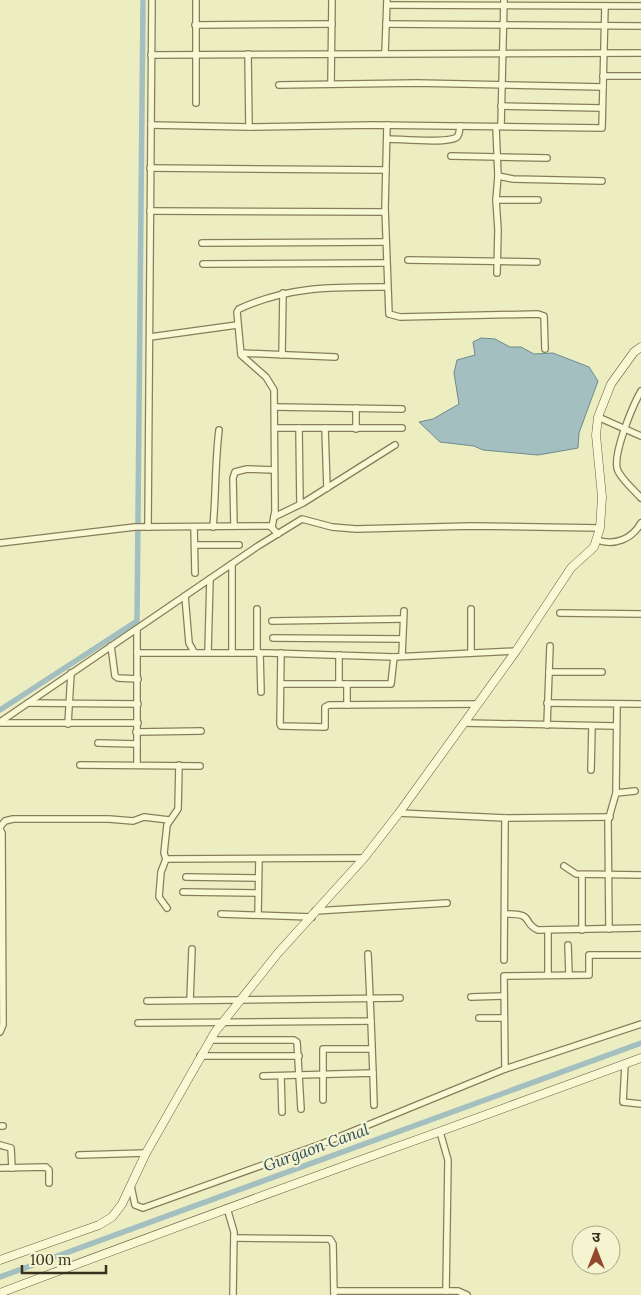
<svg xmlns="http://www.w3.org/2000/svg" width="641" height="1295" font-family="Lora,'Noto Sans Devanagari',serif">
	<style>
		.water { fill: #a4bfbf; stroke: #6c8b8d }
		.lines { fill: none; stroke-linecap: round; stroke-linejoin: round }
		.canal { stroke: #a4bfbf; stroke-width: 5.5 }
		.street-casing { stroke: #867e5a; stroke-width: 8 }
		.secondary-casing { stroke: #685f3d; stroke-width: 9 }
		.street { stroke: #f8f8d5; stroke-width: 5.5 }
		.secondary { stroke: #f8f8d5; stroke-width: 8 }
		.labels { text-anchor: middle; dominant-baseline: central; stroke-width: 4.5; stroke-linejoin: round; paint-order: stroke }
		.water-label { font-size: 16px; font-style: italic; fill: #2d4c55; stroke: #f4f4d1 }
	</style>
	<rect width="100%" height="100%" fill="#ededc2"/>
	<polygon class="water" points="481,338 495,339 510,347 521,347 534,354 553,353 589,367 598,381 579,433 578,448 538,455 483,450 474,446 440,442 419,422 433,419 459,404 454,373 457,360 475,355 473,342"/>
	<g class="lines">
		<g class="canal">
			<polyline points="0,710 137,621 143,0"/>
			<polyline points="0,1277 641,1043"/>
		</g>
		<g class="street-casing">
			<g id="street">
				<polyline points="196,0 196,103"/>
				<polyline points="387,5 641,6"/>
				<polyline points="386,24 641,26"/>
				<polyline points="195,25 332,24"/>
				<polyline points="385,53 387,0"/>
				<polyline points="248,54 249,127"/>
				<polyline points="151,55 641,53"/>
				<polyline points="603,76 641,76"/>
				<polyline points="331,84 332,0"/>
				<polyline points="279,85 417,83 603,87"/>
				<polyline points="501,106 602,108"/>
				<polyline points="151,125 249,127 373,125 602,128 605,6"/>
				<polyline points="387,125 385,208 389,314 400,317 538,314 544,316 545,349"/>
				<polyline points="501,126 504,0"/>
				<polyline points="496,127 498,176 513,179 602,181"/>
				<path d="M387 139C400 139 448 144 457 137 460 134 459 130 460 126"/>
				<polyline points="451,156 547,158"/>
				<polyline points="150,168 386,170"/>
				<polyline points="496,200 538,200"/>
				<polyline points="150,211 385,212"/>
				<polyline points="202,243 386,242"/>
				<polyline points="408,260 537,262"/>
				<polyline points="203,264 386,263"/>
				<polyline points="497,273 498,230 496,200 498,176"/>
				<polyline points="150,337 237,325"/>
				<polyline points="241,353 335,357"/>
				<polyline points="282,355 283,293"/>
				<path d="M641 391C633 405 611 457 618 471 623 481 634 490 641 498"/>
				<polyline points="275,407 402,409"/>
				<polyline points="356,408 356,429"/>
				<polyline points="598,417 641,436"/>
				<polyline points="275,428 402,428"/>
				<polyline points="299,428 300,504"/>
				<polyline points="325,428 327,488"/>
				<polyline points="274,517 303,503 395,445"/>
				<polyline points="234,526 233,478 235,472 247,469 274,470"/>
				<polyline points="148,527 152,0"/>
				<polyline points="194,527 195,573"/>
				<path d="M213 527C216 494 215 462 219 430"/>
				<path d="M272 527 275 511 274 390 266 377 241 355 237 312 239 309C289 286 333 287 387 287"/>
				<path d="M597 540C615 546 632 539 641 523"/>
				<polyline points="0,543 135,527 270,526 278,534"/>
				<polyline points="195,545 239,545"/>
				<polyline points="185,596 189,643 194,652"/>
				<polyline points="257,609 257,653"/>
				<polyline points="471,609 471,653"/>
				<polyline points="560,613 641,614"/>
				<polyline points="272,621 403,619"/>
				<polyline points="273,638 402,639"/>
				<polyline points="111,646 115,676 118,678 138,679"/>
				<polyline points="208,652 210,579"/>
				<polyline points="137,653 269,653 394,657 516,651"/>
				<polyline points="232,653 232,564"/>
				<polyline points="260,653 261,692"/>
				<polyline points="281,653 280,724 281,726 325,727 325,707 329,705 477,704"/>
				<polyline points="339,655 339,684"/>
				<polyline points="402,655 404,611"/>
				<polyline points="549,672 602,672"/>
				<polyline points="281,684 391,684 394,657"/>
				<polyline points="28,703 138,704"/>
				<polyline points="547,703 641,704"/>
				<polyline points="347,705 347,684"/>
				<polyline points="0,722 258,546 302,519 332,527 356,529 471,526 600,528"/>
				<polyline points="0,723 138,723"/>
				<polyline points="464,723 615,726"/>
				<polyline points="68,724 71,673"/>
				<polyline points="547,725 550,646"/>
				<polyline points="136,732 201,731"/>
				<polyline points="98,743 137,744"/>
				<polyline points="80,765 200,766"/>
				<polyline points="137,765 137,629"/>
				<polyline points="179,765 178,809 167,825 164,853 166,859 364,858"/>
				<polyline points="591,770 592,726"/>
				<polyline points="616,793 635,791"/>
				<polyline points="399,813 505,818 610,817"/>
				<polyline points="0,827 5,821 13,819 109,819 133,821 144,817 169,820"/>
				<polyline points="0,829 2,833 3,1025 0,1032"/>
				<polyline points="166,859 161,872 159,897 167,908"/>
				<polyline points="564,866 576,874 641,875"/>
				<polyline points="186,877 258,878"/>
				<polyline points="183,892 258,893"/>
				<polyline points="315,911 447,903"/>
				<polyline points="221,914 312,917"/>
				<path d="M505 914C536 913 521 923 538 930L641 928"/>
				<polyline points="258,915 259,859"/>
				<polyline points="609,929 608,821 616,793 617,704"/>
				<polyline points="548,930 548,975"/>
				<polyline points="582,930 582,875"/>
				<polyline points="568,945 569,975"/>
				<polyline points="504,960 505,818"/>
				<polyline points="471,997 503,996"/>
				<polyline points="190,1000 192,949"/>
				<polyline points="147,1001 400,998"/>
				<polyline points="479,1018 504,1018"/>
				<polyline points="371,1021 373,1073"/>
				<polyline points="138,1023 371,1021 368,954"/>
				<polyline points="210,1040 294,1040 297,1042 301,1109"/>
				<polyline points="200,1056 299,1056"/>
				<polyline points="625,1064 623,1102 641,1104"/>
				<polyline points="505,1069 504,976 589,975 589,955 641,955"/>
				<polyline points="263,1076 373,1073 374,1105"/>
				<polyline points="281,1076 282,1112"/>
				<polyline points="323,1100 323,1049 371,1049"/>
				<polyline points="0,1126 3,1126"/>
				<polyline points="440,1132 448,1160 446,1291"/>
				<polyline points="0,1145 11,1148 12,1168"/>
				<polyline points="79,1155 146,1153"/>
				<polyline points="0,1168 46,1167 49,1170 49,1183"/>
				<polyline points="131,1186 135,1205 143,1208 324,1143 505,1069 641,1024"/>
				<polyline points="227,1208 234,1232 233,1295"/>
				<polyline points="234,1238 330,1239 333,1244 334,1295"/>
				<polyline points="334,1291 458,1291 467,1295"/>
			</g>
		</g>
		<g class="secondary-casing">
			<g id="secondary">
				<polyline points="0,1260 99,1225 112,1217 122,1204 146,1153 215,1032 278,953 364,858 399,813 516,651 571,568 594,547 600,528 602,497 596,435 598,417 611,384 634,352 641,347"/>
				<path d="M0 1293C213 1212 427 1137 641 1058"/>
			</g>
		</g>
		<use href="#street" class="street"/>
		<use href="#secondary" class="secondary"/>
	</g>
	<g class="labels">
		<g class="water-label">
			<text transform="translate(316 1147) rotate(-20)">Gurgaon Canal</text>
		</g>
	</g>
	<g transform="translate(596 1250)"><circle r="24" fill="#f4f4d1" stroke="#a8a689"/>
	<path d="M0-4L9 19L0 12L-9 19Z" fill="#934a2c"/>
	<text y="-8" font-size="14" font-weight="bold" text-anchor="middle" fill="#36311e">उ</text>
	</g>
	<path d="M22 1265v8h84v-8" fill="none" stroke="#36311e" stroke-width="2.5"/>
	<text x="30" y="1265" font-size="15" fill="#36311e" stroke="#f4f4d1" stroke-width="4" paint-order="stroke">100 m</text>
</svg>
